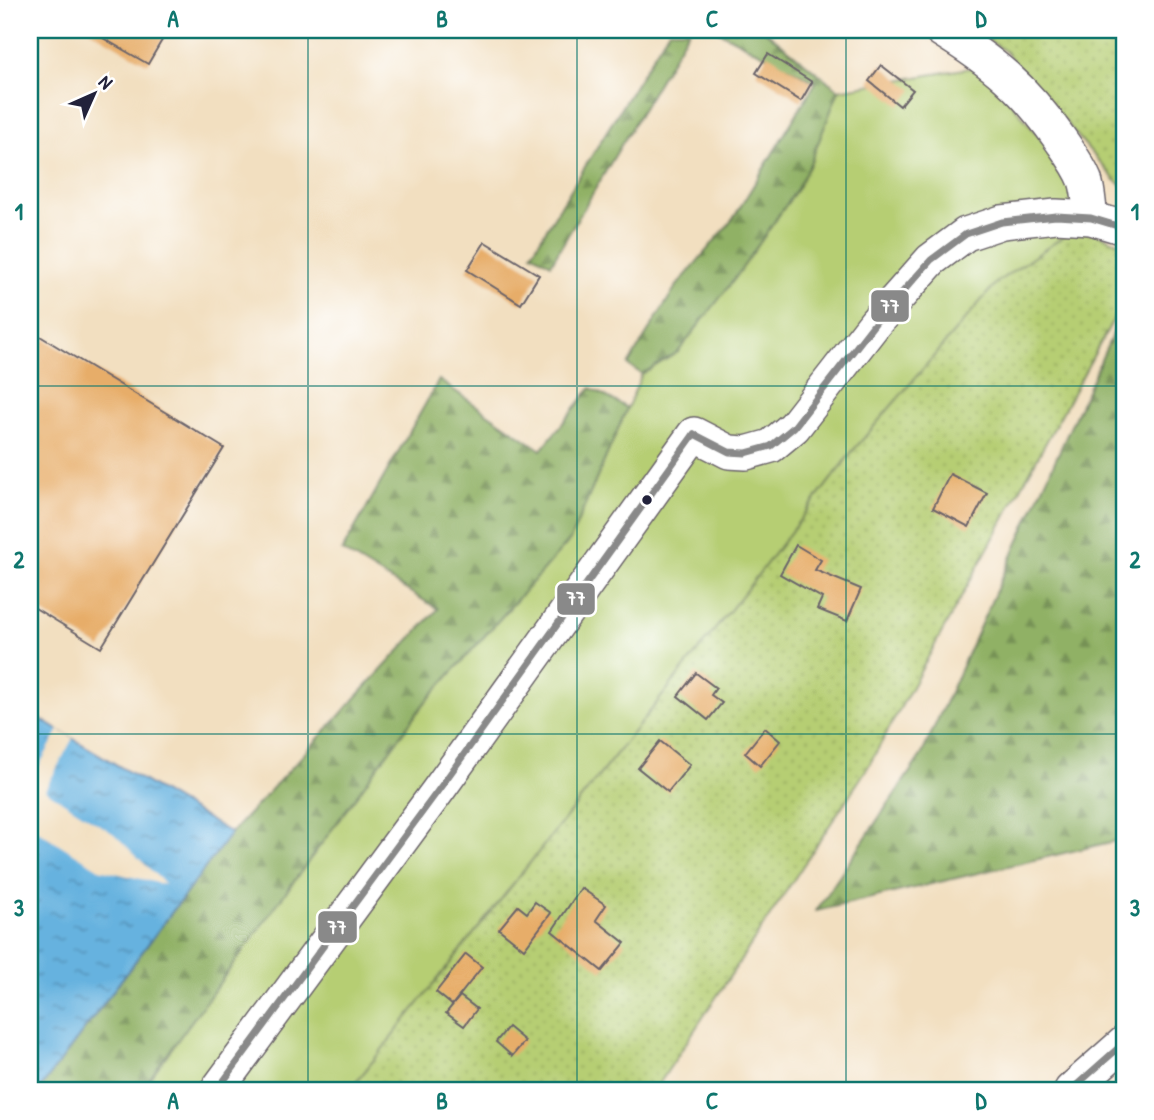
<svg xmlns="http://www.w3.org/2000/svg" width="1154" height="1120" font-family="'Patrick Hand',sans-serif">
	<style>
		.green { fill: #b6ce73; stroke: #6c7857; stroke-width: 2 }
		.forest { fill: url(#forest-firs); stroke: #596a50; stroke-width: 2 }
		.garden { fill: url(#garden-dots); stroke: #6c7857; stroke-width: 2 }
		.water { fill: url(#water-ripples); stroke: #446a8d; stroke-width: 2 }
		.pier { fill: #f2dfc0 }
		.building { fill: #e7ad69 }
		.lines { fill: none; stroke-linecap: round; stroke-linejoin: round }
		.minor-casing { stroke: #6b646a; stroke-width: 36 }
		.minor { stroke: #fff; stroke-width: 33 }
		.bus-1-casing { stroke: #fff; stroke-width: 12 }
		.bus-1 { stroke: #898989; stroke-width: 7 }
		.grid { fill: none; stroke: #0f766e; stroke-width: 2; stroke-opacity: 0.55 }
		.bus-dot { fill: #22223b; stroke: #fff; stroke-width: 2.5 }
		.line-badge { stroke: #fff; stroke-width: 2.5 }
		.badge-label { font-size: 19px; text-anchor: middle; font-weight: bold; fill: #fff }
		.neatline { fill: none; stroke: #0f766e; stroke-width: 2.5 }
		.grid-label { font-size: 23px; text-anchor: middle; font-weight: bold; fill: #0f766e }
	</style>
	<defs>
		<pattern id="forest-firs" width="22" height="20" patternUnits="userSpaceOnUse" patternTransform="scale(1.75)"><rect width="22" height="20" fill="#90b165"/><path d="M5 1l3.5 6h-7zM16 11l3.5 6h-7z" fill="#759054"/></pattern>
		<pattern id="garden-dots" width="8" height="8" patternUnits="userSpaceOnUse" patternTransform="scale(1.75)"><rect width="8" height="8" fill="#b6ce73"/><path d="M2 2h.1M6 6h.1" fill="none" stroke="#9cb164" stroke-width="1.8" stroke-linecap="round"/></pattern>
		<pattern id="water-ripples" width="26" height="14" patternUnits="userSpaceOnUse" patternTransform="scale(1.75)"><rect width="26" height="14" fill="#66b2df"/><path d="M2 4q2-2 4 0t4 0M15 11q2-2 4 0t4 0" fill="none" stroke="#5490b6"/></pattern>
	</defs>
	<rect width="100%" height="100%" fill="#fff"/>
	<filter id="ink" filterUnits="userSpaceOnUse"><feTurbulence type="fractalNoise" baseFrequency=".0143" numOctaves="2"/><feDisplacementMap in="SourceGraphic" scale="14" xChannelSelector="R" yChannelSelector="G"/><feConvolveMatrix kernelMatrix="1 2 1 2 8 2 1 2 1" color-interpolation-filters="sRGB"/></filter>
	<filter id="wash" filterUnits="userSpaceOnUse"><feTurbulence type="fractalNoise" baseFrequency=".00686" numOctaves="4" result="noise"/><feDisplacementMap in="SourceGraphic" scale="28" xChannelSelector="R" yChannelSelector="G"/><feGaussianBlur stdDeviation="1.57" result="paint"/><feColorMatrix in="noise" values="0 0 0 0 0 0 0 0 0 0 0 0 0 0 0 0 0 1.4 0 .05"/><feComposite in="paint" operator="in"/></filter>
	<g filter="url(#wash)">
		<rect width="100%" height="100%" fill="#f2dfc0"/>
		<polygon class="green" points="982,66 1069,174 1079,226 852,452 751,584 350,1090 141,1090 423,705 570,540 642,374 678,352 736,277 797,189 809,166 839,90"/>
		<g class="forest">
			<polygon points="669,30 689,30 551,264 532,253"/>
			<polygon points="716,30 764,30 839,90 809,166 797,189 736,277 678,352 642,374 628,365 675,288 733,219 816,82"/>
			<polygon points="1124,309 1124,839 816,911 922,754"/>
			<polygon points="439,380 541,450 591,388 627,408 570,540 423,705 141,1090 39,1090 231,833 438,609 342,551"/>
		</g>
		<g class="garden">
			<polygon points="973,30 1124,30 1124,186 1115,180 1005,51"/>
			<polygon points="1079,226 1124,245 1124,300 868,767 655,1090 350,1090 751,584 852,452 997,282"/>
		</g>
		<polygon class="water" points="30,713 231,833 39,1090 30,1090"/>
		<polygon class="pier" points="59,730 73,738 45,790 114,834 166,885 99,869 30,826 30,782"/>
		<g id="blocks">
			<g class="building">
				<polygon points="89,30 168,30 148,64"/>
				<polygon points="768,54 812,82 801,101 756,73"/>
				<polygon points="881,65 913,90 900,106 869,81"/>
				<polygon points="485,242 539,275 521,304 467,270"/>
				<polygon points="30,330 224,448 101,648 30,605"/>
				<polygon points="950,474 987,493 969,527 933,508"/>
				<polygon points="796,545 821,560 815,570 861,589 847,621 817,609 822,598 780,574"/>
				<polygon points="696,673 716,688 711,695 722,703 708,720 678,696"/>
				<polygon points="765,728 780,741 760,766 745,753"/>
				<polygon points="660,741 690,765 668,792 638,768"/>
				<polygon points="581,888 606,905 596,920 625,943 602,971 552,931"/>
				<polygon points="535,902 551,913 524,949 499,929 518,906 527,913"/>
				<polygon points="466,954 482,967 452,1005 436,992"/>
				<polygon points="460,996 477,1009 464,1026 446,1013"/>
				<polygon points="508,1027 525,1041 512,1056 496,1042"/>
			</g>
		</g>
	</g>
	<g filter="url(#ink)">
		<use href="#blocks" fill-opacity="0" stroke="#6b646a" stroke-width="2"/>
		<g class="lines">
			<g class="minor-casing">
				<g id="minor">
					<path d="M941 30C993 62 1024 87 1060 139 1069 152 1079 165 1085 180 1089 192 1089 206 1091 218"/>
					<polyline points="217,1090 437,792 694,434 729,452 746,453 771,446 794,427 875,323 931,260 966,234 1002,222 1056,216 1091,218 1124,228"/>
					<polyline points="1071,1090 1124,1043"/>
				</g>
			</g>
			<use href="#minor" class="minor"/>
			<g class="bus-1-casing">
				<g id="bus-1">
					<polyline points="694,434 729,452 746,453 771,446 794,427 875,323 931,260 966,234 1002,222 1056,216 1091,218 1124,228"/>
					<polyline points="217,1090 437,792 694,434"/>
					<polyline points="1071,1090 1124,1043"/>
				</g>
			</g>
			<use href="#bus-1" class="bus-1"/>
		</g>
	</g>
	<path class="grid" d="M308 30V1090M577 30V1090M846 30V1090M30 386H1124M30 734H1124"/>
	<circle class="bus-dot" cx="647" cy="500" r="6"/>
	<g class="line-badge">
		<rect x="870" y="289" width="40" height="34" rx="7" fill="#898989"/>
		<rect x="556" y="582" width="40" height="34" rx="7" fill="#898989"/>
		<rect x="317" y="910" width="41" height="34" rx="7" fill="#898989"/>
	</g>
	<g class="badge-label">
		<text x="890" y="313">77</text>
		<text x="576" y="605">77</text>
		<text x="337" y="934">77</text>
	</g>
	<rect width="1154" height="1120" fill="none" stroke="#fff" stroke-width="77"/>
	<g transform="translate(94 94) rotate(45)" stroke="#ffffff" stroke-width="5" paint-order="stroke">
	<path d="M0-5L12 26L0 18L-12 26Z" fill="#22223b"/>
	<text y="-10" font-size="19" font-weight="bold" text-anchor="middle" fill="#22223b">N</text>
	</g>
	<rect x="38" y="38" width="1078" height="1044" class="neatline"/>
	<g class="grid-label">
		<text x="173" y="27">A</text>
		<text x="442" y="27">B</text>
		<text x="712" y="27">C</text>
		<text x="981" y="27">D</text>
		<text x="19" y="220">1</text>
		<text x="1135" y="220">1</text>
		<text x="19" y="568">2</text>
		<text x="1135" y="568">2</text>
		<text x="19" y="916">3</text>
		<text x="1135" y="916">3</text>
		<text x="173" y="1109">A</text>
		<text x="442" y="1109">B</text>
		<text x="712" y="1109">C</text>
		<text x="981" y="1109">D</text>
	</g>
</svg>
